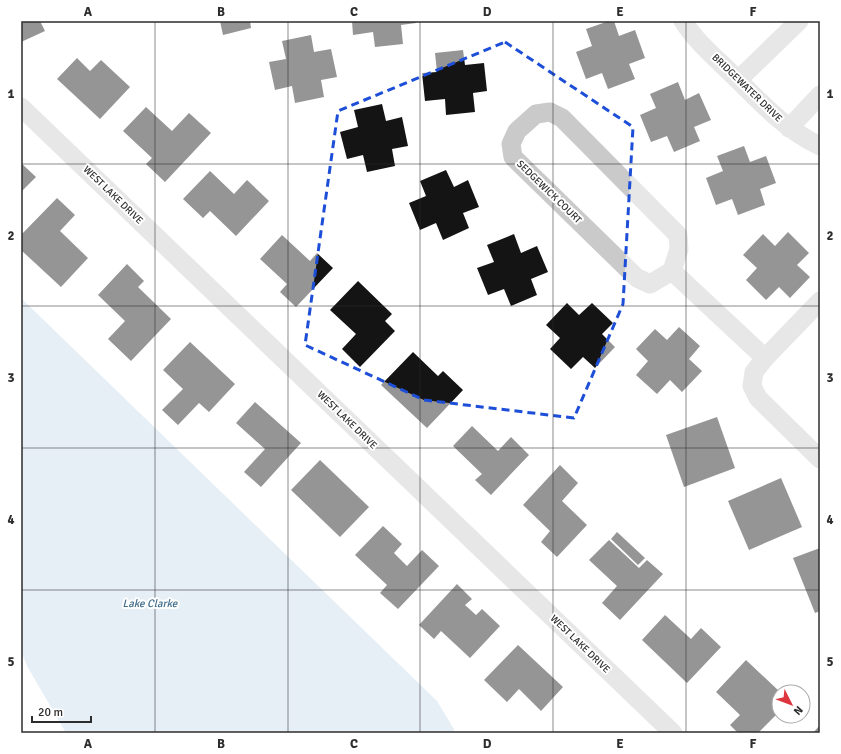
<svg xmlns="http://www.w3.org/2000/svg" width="841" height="754" font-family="Signika,sans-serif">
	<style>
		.water { fill: #c8dcea }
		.building { fill: #141414 }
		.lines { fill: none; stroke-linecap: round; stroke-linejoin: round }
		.minor { stroke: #cacaca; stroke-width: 19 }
		.marked { fill: none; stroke: #1d4ed8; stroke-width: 3; stroke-dasharray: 8 5; stroke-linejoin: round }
		.grid { fill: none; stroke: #2d2d2d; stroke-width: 1; stroke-opacity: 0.55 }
		.labels { text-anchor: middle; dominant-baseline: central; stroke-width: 4; stroke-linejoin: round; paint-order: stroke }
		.street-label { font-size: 10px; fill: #2d2d2d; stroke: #fff }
		.water-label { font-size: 11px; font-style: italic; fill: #3f6c8c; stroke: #fff }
		.neatline { fill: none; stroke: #2d2d2d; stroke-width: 1.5 }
		.grid-label { font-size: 13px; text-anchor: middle; font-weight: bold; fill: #2d2d2d }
	</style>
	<rect width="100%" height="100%" fill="#fff"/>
	<polygon class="water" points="21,298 437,701 454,729 453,733 66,733 27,666 21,651"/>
	<g class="building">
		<polygon points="21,21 40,21 45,31 21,42"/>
		<polygon points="220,21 250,21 251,28 223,35"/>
		<polygon points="352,21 416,21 416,23 401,25 403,44 375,47 373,32 353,35"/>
		<polygon points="609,21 614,21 619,36 635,30 645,58 629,64 635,79 608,89 602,73 586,79 576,52 592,46 586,29"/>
		<polygon points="311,35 314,52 331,49 337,77 321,80 324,97 295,103 292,86 275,90 269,62 286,59 282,41"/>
		<polygon points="463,50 465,65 484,63 487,91 473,93 475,112 446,115 445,99 425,101 422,73 437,72 435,53"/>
		<polygon points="77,58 90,71 101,60 130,87 100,119 57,79"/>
		<polygon points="678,82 685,100 699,93 711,120 694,127 700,141 674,152 667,136 651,142 640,115 656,108 650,94"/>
		<polygon points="382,104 386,121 402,117 408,146 392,149 395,166 367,172 363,155 347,159 340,132 358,127 354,110"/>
		<polygon points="146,107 172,131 189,113 211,133 165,182 146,164 152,158 123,131"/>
		<polygon points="744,146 750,162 766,156 776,183 760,189 765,205 738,215 732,199 716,205 706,178 723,171 717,156"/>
		<polygon points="21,163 36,177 21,192"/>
		<polygon points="446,170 454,187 468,180 479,207 463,213 469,228 443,240 436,223 420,230 409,203 426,196 420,181"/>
		<polygon points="210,171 234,194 247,180 269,201 236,236 210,211 203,218 183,199"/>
		<polygon points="57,198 75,215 60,231 88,258 61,287 21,250 21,235"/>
		<polygon points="788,232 809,253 797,265 810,277 790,298 779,287 766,300 746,280 757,268 743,255 763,234 775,246"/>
		<polygon points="514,234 521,253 537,246 548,272 531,279 537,295 511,306 504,289 488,295 477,268 494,262 487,245"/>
		<polygon points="282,235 310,261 317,253 333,268 296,307 280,292 287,284 260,259"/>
		<polygon points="127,264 144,281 138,287 171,319 131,361 108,339 125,321 98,295"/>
		<polygon points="358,281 392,314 385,321 395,331 360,367 342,349 356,334 330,310"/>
		<polygon points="567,303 579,315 592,303 613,323 602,334 615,347 595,368 583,357 571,369 550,349 560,338 546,325"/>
		<polygon points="679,327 700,346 689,359 702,371 682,392 670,380 657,394 636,375 648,361 636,349 655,329 667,340"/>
		<polygon points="190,342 235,384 209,412 199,403 178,425 162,410 183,389 163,370"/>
		<polygon points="413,352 438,376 443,371 463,390 427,428 381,385"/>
		<polygon points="255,402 301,443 261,487 244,472 265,449 236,423"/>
		<polygon points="717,417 735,468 684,487 666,435"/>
		<polygon points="472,426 498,451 511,437 529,455 491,495 475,480 482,474 453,446"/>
		<polygon points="320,460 369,507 340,537 291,490"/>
		<polygon points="560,465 578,483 562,501 587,525 557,557 541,542 550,531 523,505"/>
		<polygon points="781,478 802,527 749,550 728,501"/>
		<polygon points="383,526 402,544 394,553 407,566 422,550 439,566 398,609 380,593 387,585 355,555"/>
		<polygon points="617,532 645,558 638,565 611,539"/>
		<polygon points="609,540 639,568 647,560 663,574 620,620 602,603 617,586 589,560"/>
		<polygon points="820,548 820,611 815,613 793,558"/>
		<polygon points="457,584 472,599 465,605 476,615 482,609 500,626 470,658 441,631 434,639 419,625"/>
		<polygon points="665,615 691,639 701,628 721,647 687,683 642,640"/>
		<polygon points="518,645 563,687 541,711 519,689 507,702 484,680"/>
		<polygon points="746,660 779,691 779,712 758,733 738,733 730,725 740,715 716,692"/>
		<polygon points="820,725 820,733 813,733"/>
	</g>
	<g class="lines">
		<g class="minor">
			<path d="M683 21C697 43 717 59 735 77 761 103 786 130 820 146"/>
			<polyline points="738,80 799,21"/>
			<polyline points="21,107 673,733"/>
			<polygon points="550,112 562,118 678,235 679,249 672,271 650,284 637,278 513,157 511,144 517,131 536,114"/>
			<polyline points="789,128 820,95"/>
			<polyline points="672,271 765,358"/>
			<polyline points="820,301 765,358 754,372 752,386 758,398 820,459"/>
		</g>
	</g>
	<path d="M0 0H841V754H0ZM505 42 633 127 623 304 574 418 424 400 305 345 338 111Z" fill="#fff" fill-opacity=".55" fill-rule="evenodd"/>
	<path class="marked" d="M505 42 633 127 623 304 574 418 424 400 305 345 338 111Z"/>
	<path class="grid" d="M155 21V733M288 21V733M420 21V733M553 21V733M686 21V733M21 164H820M21 306H820M21 448H820M21 590H820"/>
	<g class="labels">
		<g class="street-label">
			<text transform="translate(747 88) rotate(44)">BRIDGEWATER DRIVE</text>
			<text transform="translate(549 192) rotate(44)">SEDGEWICK COURT</text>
			<text transform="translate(113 195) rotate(44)">WEST LAKE DRIVE</text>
			<text transform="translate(347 420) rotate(44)">WEST LAKE DRIVE</text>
			<text transform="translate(580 644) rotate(44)">WEST LAKE DRIVE</text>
		</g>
		<g class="water-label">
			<text x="150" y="603">Lake Clarke</text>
		</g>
	</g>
	<rect width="841" height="754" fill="none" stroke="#ffffff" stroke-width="44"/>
	<g transform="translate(791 704) rotate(132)"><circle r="19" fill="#ffffff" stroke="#ababab"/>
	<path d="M0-3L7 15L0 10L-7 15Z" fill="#de363e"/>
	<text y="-6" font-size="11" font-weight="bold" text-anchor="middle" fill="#2d2d2d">N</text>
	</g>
	<path d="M32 716v6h59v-6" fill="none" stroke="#2d2d2d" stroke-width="2"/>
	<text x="38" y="716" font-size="12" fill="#2d2d2d" stroke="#ffffff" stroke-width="3" paint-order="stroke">20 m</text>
	<rect x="22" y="22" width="797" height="710" class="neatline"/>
	<g class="grid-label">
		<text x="88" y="16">A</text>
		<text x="221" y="16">B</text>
		<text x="354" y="16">C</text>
		<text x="487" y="16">D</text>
		<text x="620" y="16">E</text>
		<text x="753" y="16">F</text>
		<text x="11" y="98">1</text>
		<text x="830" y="98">1</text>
		<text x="11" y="240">2</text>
		<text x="830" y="240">2</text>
		<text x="11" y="382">3</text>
		<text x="830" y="382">3</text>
		<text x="11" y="524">4</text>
		<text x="830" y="524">4</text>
		<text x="11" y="666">5</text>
		<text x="830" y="666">5</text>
		<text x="88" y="748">A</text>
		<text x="221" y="748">B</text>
		<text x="354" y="748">C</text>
		<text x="487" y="748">D</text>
		<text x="620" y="748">E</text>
		<text x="753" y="748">F</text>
	</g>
</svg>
